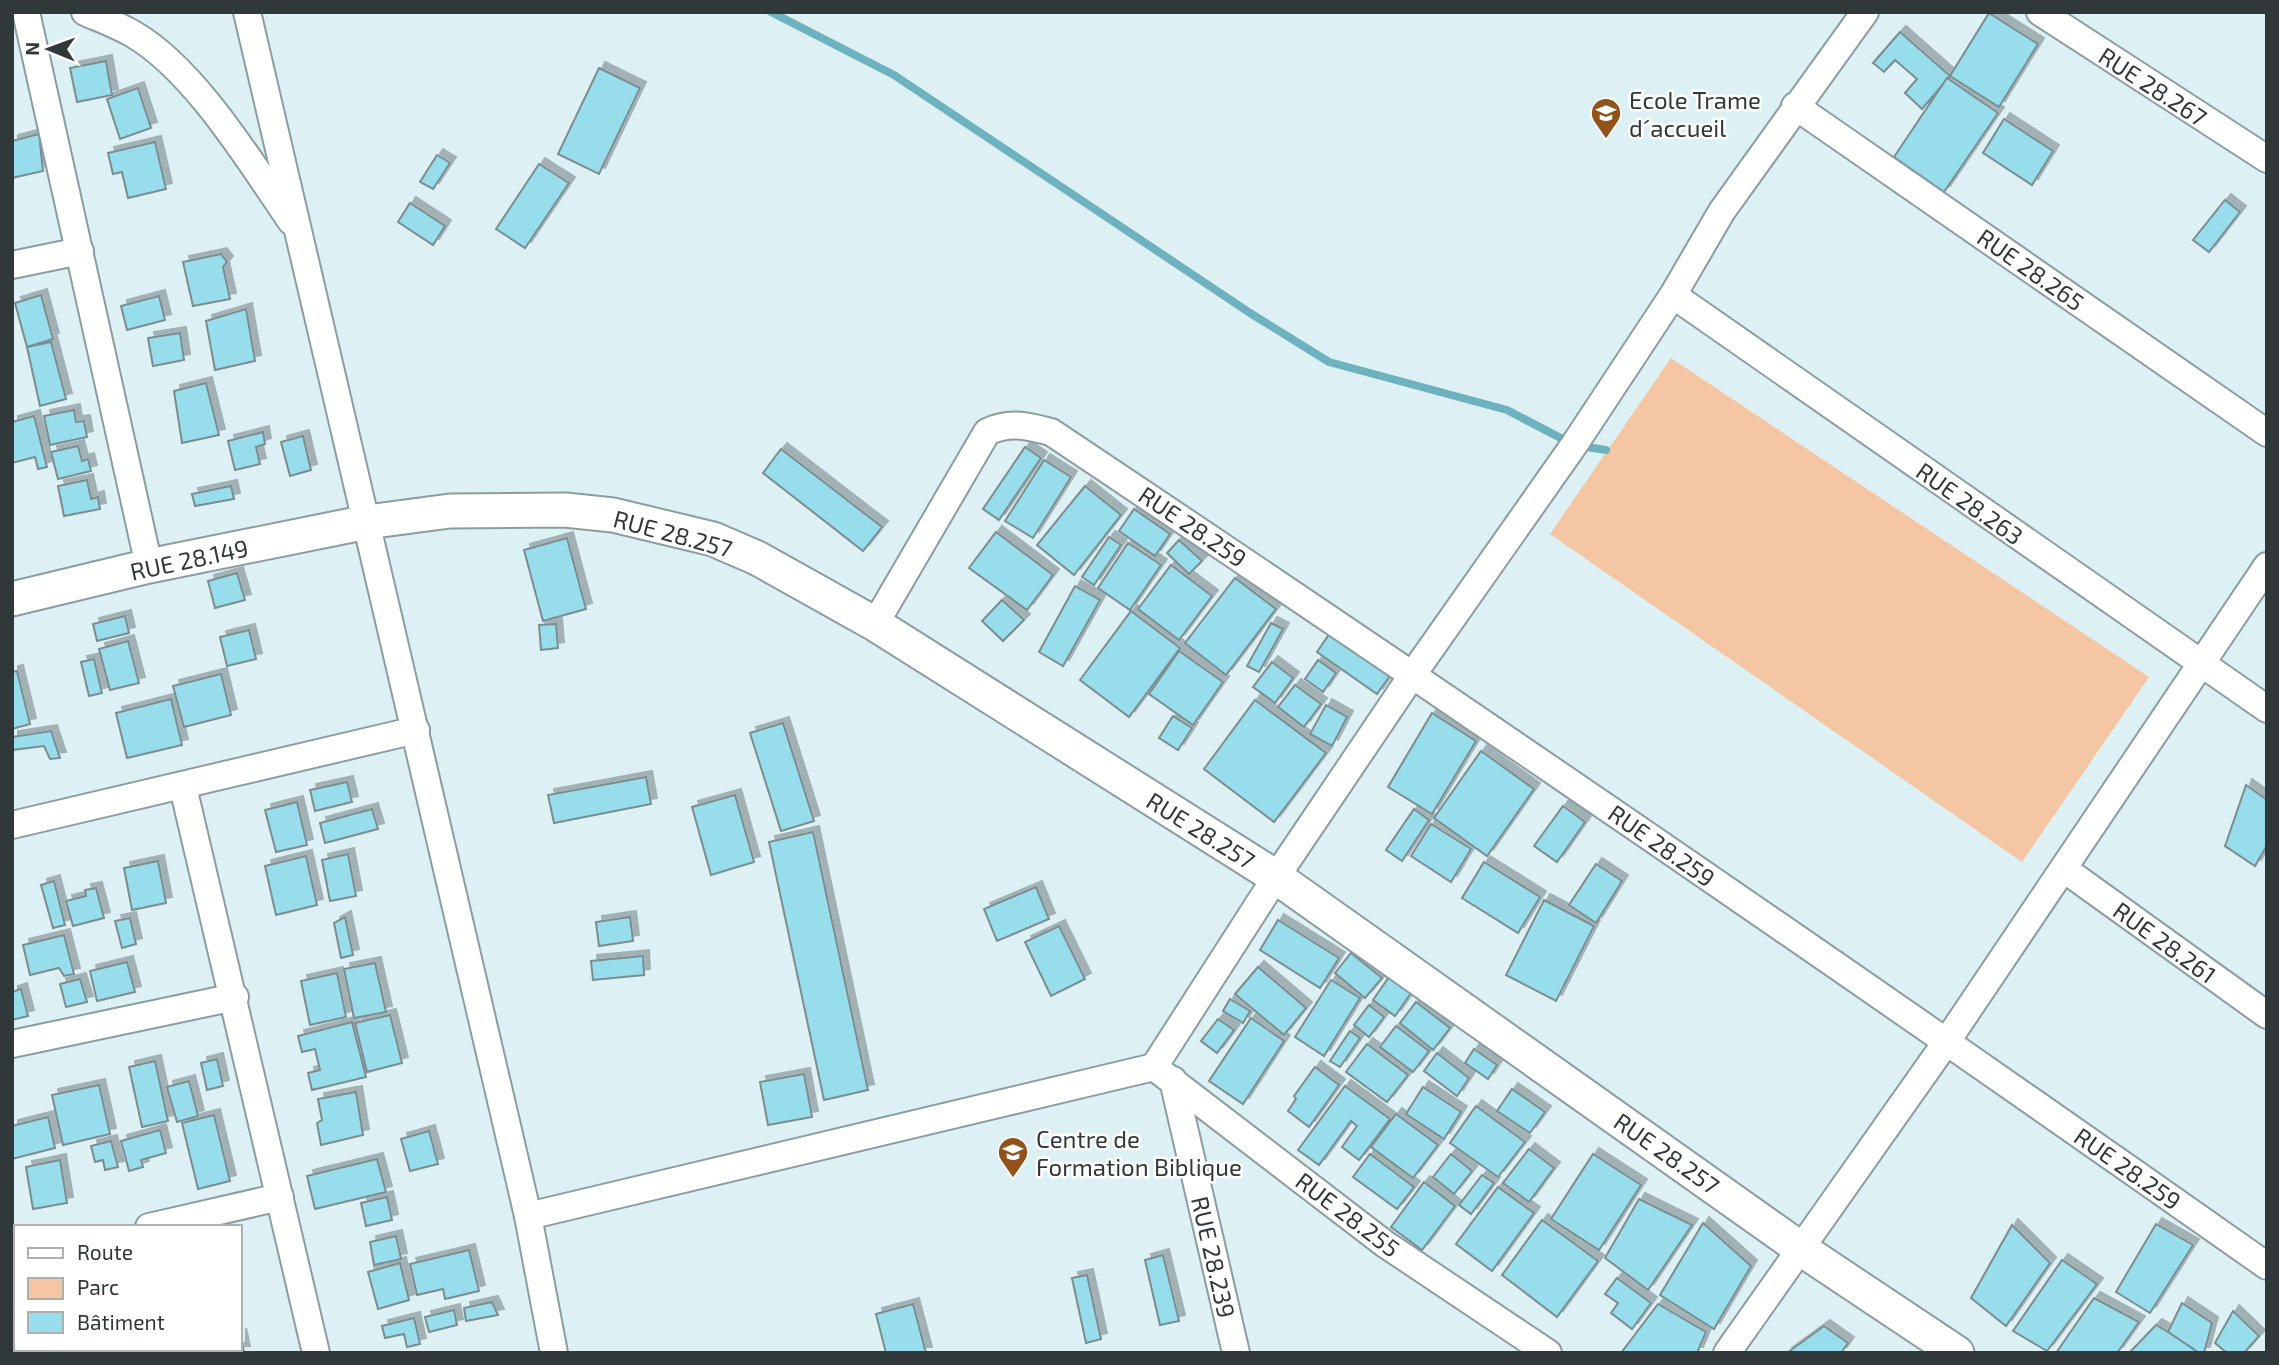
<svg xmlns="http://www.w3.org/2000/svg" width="2279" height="1365" font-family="'Exo 2',sans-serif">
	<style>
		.green { fill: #f5c6a4 }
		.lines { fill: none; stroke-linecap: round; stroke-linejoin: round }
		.stream { stroke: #6eb1bf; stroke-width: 8 }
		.building { fill: #98ddeb; stroke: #7b8d91; stroke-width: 2; filter: url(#shadow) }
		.minor-casing { stroke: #8b9da1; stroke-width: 30 }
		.tertiary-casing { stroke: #8b9da1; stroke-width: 37 }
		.minor { stroke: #fff; stroke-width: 26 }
		.tertiary { stroke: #fff; stroke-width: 33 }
		.labels { text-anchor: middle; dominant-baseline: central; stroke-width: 5; stroke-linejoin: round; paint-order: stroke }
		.street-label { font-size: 24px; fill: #31383a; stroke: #fff }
		.poi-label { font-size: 24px; fill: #31383a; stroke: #fff; text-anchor: start }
	</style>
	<defs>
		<filter id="shadow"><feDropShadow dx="6" dy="-6" stdDeviation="0" flood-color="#0004"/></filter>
	</defs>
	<rect width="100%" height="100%" fill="#ddf1f5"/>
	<polygon class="green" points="1671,358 2149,677 2022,862 1550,534"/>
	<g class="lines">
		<polyline class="stream" points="771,12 894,75 1250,313 1329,362 1507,410 1574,445 1606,450"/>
	</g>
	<g class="building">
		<polygon points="1989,13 2038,44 1999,107 1950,76"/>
		<polygon points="1900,32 1950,76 1922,109 1905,93 1917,79 1895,60 1884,72 1873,63"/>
		<polygon points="106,61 112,95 77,102 70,68"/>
		<polygon points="599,68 640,88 599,174 558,154"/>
		<polygon points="1947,78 1998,113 1944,192 1894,157"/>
		<polygon points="138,88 151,128 120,139 107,99"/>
		<polygon points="2004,119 2053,151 2032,185 1983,153"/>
		<polygon points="39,134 43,171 12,178 12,141"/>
		<polygon points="155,142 166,189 128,198 122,172 113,174 108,153"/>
		<polygon points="437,155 450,163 433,189 420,182"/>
		<polygon points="539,164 569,183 525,248 496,229"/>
		<polygon points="2225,200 2240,212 2209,252 2193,240"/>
		<polygon points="410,203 445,226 433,245 398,222"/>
		<polygon points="221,254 227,262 223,267 230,299 193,306 183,262"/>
		<polygon points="41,295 53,339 27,347 15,303"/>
		<polygon points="159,296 165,320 127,330 121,306"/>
		<polygon points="246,309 255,361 215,370 206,321"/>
		<polygon points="180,333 184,360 153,366 148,338"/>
		<polygon points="51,342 66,399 40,406 27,347"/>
		<polygon points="206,383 219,435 182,443 174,391"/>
		<polygon points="74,410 76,422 84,421 87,437 50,445 44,416"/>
		<polygon points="34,416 47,467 38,469 35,457 12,463 12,422"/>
		<polygon points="263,432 265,444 256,447 260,464 235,470 228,441"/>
		<polygon points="303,436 311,470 290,476 281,442"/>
		<polygon points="78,446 82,461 88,459 91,471 58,479 51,452"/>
		<polygon points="1025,447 1041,458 999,520 983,509"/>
		<polygon points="781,449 882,527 863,551 763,473"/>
		<polygon points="1044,460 1071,477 1033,538 1005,521"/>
		<polygon points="87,480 91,499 98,497 100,509 64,516 58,486"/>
		<polygon points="231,486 234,499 195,506 192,494"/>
		<polygon points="1085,486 1121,515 1074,575 1037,545"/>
		<polygon points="1134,509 1170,534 1155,556 1119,531"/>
		<polygon points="996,532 1053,575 1027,610 969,568"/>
		<polygon points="1109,537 1121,545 1094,585 1082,577"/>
		<polygon points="567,538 586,609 543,621 524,550"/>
		<polygon points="1179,540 1202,561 1189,574 1167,553"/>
		<polygon points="1128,543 1161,565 1130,610 1098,588"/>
		<polygon points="1171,565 1212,596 1179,640 1138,609"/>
		<polygon points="237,573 245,600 215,608 208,581"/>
		<polygon points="1235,578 1276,609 1226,675 1185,643"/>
		<polygon points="1075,586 1100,600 1063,666 1039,652"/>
		<polygon points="1002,600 1024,620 1003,641 982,621"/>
		<polygon points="1131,611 1180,648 1129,717 1080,680"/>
		<polygon points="125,616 129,633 97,641 93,624"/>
		<polygon points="1271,623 1283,629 1259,672 1247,666"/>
		<polygon points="556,624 558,648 541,650 539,625"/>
		<polygon points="249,630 256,659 227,666 220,637"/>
		<polygon points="1330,633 1391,674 1377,694 1317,652"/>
		<polygon points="128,641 139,683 110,690 99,649"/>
		<polygon points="1179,651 1223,682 1193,725 1149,694"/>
		<polygon points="94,659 102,693 89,696 81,662"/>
		<polygon points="1318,660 1336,673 1323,692 1305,679"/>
		<polygon points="1272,662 1293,678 1275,703 1253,687"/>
		<polygon points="17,671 30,724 12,729 12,672"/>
		<polygon points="221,674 231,715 184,727 173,686"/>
		<polygon points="1295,685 1321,704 1304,727 1278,707"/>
		<polygon points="171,699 182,745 127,758 116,713"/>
		<polygon points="1255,700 1326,753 1274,822 1204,769"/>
		<polygon points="1326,705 1347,717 1332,746 1310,734"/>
		<polygon points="1432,713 1476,741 1432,814 1388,787"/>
		<polygon points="1173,716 1192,728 1178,750 1159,738"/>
		<polygon points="783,723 814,821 781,831 750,733"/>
		<polygon points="51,731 60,758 50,759 44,746 12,750 12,737"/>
		<polygon points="1481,751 1534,789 1487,856 1434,818"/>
		<polygon points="646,777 651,804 554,823 548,795"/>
		<polygon points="347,782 352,802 315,811 310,790"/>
		<polygon points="2246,785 2267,800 2267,845 2255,866 2225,846"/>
		<polygon points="735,795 754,862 711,875 692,807"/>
		<polygon points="297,802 307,845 276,852 265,810"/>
		<polygon points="1563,806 1585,822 1557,862 1534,846"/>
		<polygon points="372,809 378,829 325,843 320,823"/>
		<polygon points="1414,809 1429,820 1402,861 1386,850"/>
		<polygon points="1431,824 1471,849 1451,882 1411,856"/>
		<polygon points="813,832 868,1090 824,1100 769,842"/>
		<polygon points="348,854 356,896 330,901 322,860"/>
		<polygon points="306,856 317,905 276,915 265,866"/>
		<polygon points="158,861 166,903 132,910 124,868"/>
		<polygon points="1484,862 1540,897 1518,933 1462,898"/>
		<polygon points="1596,864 1622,881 1596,923 1569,905"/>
		<polygon points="54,881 65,925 53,928 41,885"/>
		<polygon points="1036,887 1049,919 997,941 984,909"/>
		<polygon points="96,888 104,918 73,926 66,901 86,896 85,890"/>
		<polygon points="1544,900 1594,926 1556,1001 1506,975"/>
		<polygon points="345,917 353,955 341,958 334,923"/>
		<polygon points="630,917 633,941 599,946 596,922"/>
		<polygon points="130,918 136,944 122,948 115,921"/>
		<polygon points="1278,920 1339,958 1320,988 1260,950"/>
		<polygon points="1059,926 1085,979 1051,996 1025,942"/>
		<polygon points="64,935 74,974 64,976 59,968 30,975 23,945"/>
		<polygon points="1351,953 1382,978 1365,998 1335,973"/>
		<polygon points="643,956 644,975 593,980 591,961"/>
		<polygon points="127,962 135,992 97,1001 90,971"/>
		<polygon points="375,963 386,1012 354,1018 344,969"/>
		<polygon points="1258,967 1306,1008 1284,1035 1235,994"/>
		<polygon points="337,973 346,1017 310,1025 301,981"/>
		<polygon points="1389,977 1411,993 1395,1016 1373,1000"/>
		<polygon points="80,979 87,1002 66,1007 60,984"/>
		<polygon points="1331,980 1360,998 1324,1056 1295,1037"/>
		<polygon points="21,989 28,1016 12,1020 12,992"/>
		<polygon points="1230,999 1250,1011 1243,1023 1223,1011"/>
		<polygon points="1416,1002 1450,1028 1433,1050 1400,1023"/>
		<polygon points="1369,1005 1384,1017 1369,1037 1354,1025"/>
		<polygon points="390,1015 402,1063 367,1072 355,1023"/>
		<polygon points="1251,1018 1284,1041 1243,1104 1209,1081"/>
		<polygon points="1218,1019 1234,1030 1217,1053 1201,1041"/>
		<polygon points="352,1022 366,1077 312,1090 308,1073 320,1070 315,1049 302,1052 298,1036"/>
		<polygon points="1396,1026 1429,1051 1413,1072 1380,1047"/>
		<polygon points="1350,1031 1360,1038 1340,1067 1330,1061"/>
		<polygon points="1367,1044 1408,1075 1387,1102 1346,1072"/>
		<polygon points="1474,1049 1497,1065 1488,1079 1465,1063"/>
		<polygon points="1437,1053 1469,1078 1457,1096 1424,1071"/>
		<polygon points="217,1059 223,1086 207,1090 201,1063"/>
		<polygon points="155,1061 168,1121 142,1127 129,1067"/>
		<polygon points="1315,1067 1339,1085 1309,1127 1288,1111 1296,1099 1294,1096"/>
		<polygon points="804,1074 812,1117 768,1125 760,1082"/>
		<polygon points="189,1081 198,1116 177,1122 167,1087"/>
		<polygon points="99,1085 110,1134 63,1145 52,1095"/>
		<polygon points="1345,1086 1390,1119 1359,1160 1342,1147 1357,1126 1351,1121 1319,1165 1298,1150"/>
		<polygon points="1423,1087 1461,1112 1444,1139 1406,1114"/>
		<polygon points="1512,1089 1545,1112 1530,1133 1497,1111"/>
		<polygon points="356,1092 363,1135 321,1145 317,1123 322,1120 318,1099"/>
		<polygon points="1476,1106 1525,1142 1498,1177 1450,1143"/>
		<polygon points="1396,1114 1438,1145 1413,1178 1371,1147"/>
		<polygon points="214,1115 230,1181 198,1189 182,1123"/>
		<polygon points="48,1117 55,1148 12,1159 12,1126"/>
		<polygon points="160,1130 166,1153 141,1160 143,1167 129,1171 121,1141"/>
		<polygon points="429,1131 438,1164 410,1171 401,1139"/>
		<polygon points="111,1141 118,1167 105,1170 103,1160 95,1162 91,1146"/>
		<polygon points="1529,1149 1554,1168 1529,1202 1503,1183"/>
		<polygon points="1370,1154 1414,1187 1397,1209 1353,1177"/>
		<polygon points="1451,1154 1472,1171 1454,1194 1433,1177"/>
		<polygon points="1593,1154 1641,1185 1599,1250 1551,1219"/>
		<polygon points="377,1159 386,1192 315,1209 307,1176"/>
		<polygon points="60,1160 67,1203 33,1209 26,1167"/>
		<polygon points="1482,1175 1494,1183 1471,1214 1459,1205"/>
		<polygon points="1424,1182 1455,1206 1422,1250 1391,1227"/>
		<polygon points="1498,1187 1534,1213 1492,1271 1456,1244"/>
		<polygon points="387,1197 392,1220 366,1226 361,1203"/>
		<polygon points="1639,1199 1692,1225 1648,1290 1605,1258"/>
		<polygon points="1542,1220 1598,1261 1557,1317 1502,1275"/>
		<polygon points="1703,1223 1751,1266 1714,1329 1660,1295"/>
		<polygon points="2156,1224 2193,1245 2150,1313 2116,1292"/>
		<polygon points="2012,1225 2050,1263 2006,1326 1971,1298"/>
		<polygon points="396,1236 401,1259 374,1265 370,1242"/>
		<polygon points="469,1250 479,1291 445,1299 443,1289 417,1295 410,1264"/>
		<polygon points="1163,1255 1179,1321 1160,1325 1145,1260"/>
		<polygon points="2062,1260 2097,1284 2047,1351 2013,1331"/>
		<polygon points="400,1263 409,1300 378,1309 368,1272"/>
		<polygon points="1087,1275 1101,1339 1086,1343 1072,1278"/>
		<polygon points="1617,1278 1651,1303 1632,1329 1611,1313 1618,1303 1605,1294"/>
		<polygon points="2094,1298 2139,1322 2117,1353 2056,1353"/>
		<polygon points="492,1302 498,1315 466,1321 464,1308"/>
		<polygon points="2182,1303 2212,1323 2204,1353 2199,1353 2168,1332"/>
		<polygon points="913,1304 926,1353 886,1353 876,1314"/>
		<polygon points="1658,1304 1706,1332 1697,1353 1621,1353"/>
		<polygon points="454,1310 457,1325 429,1332 425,1317"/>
		<polygon points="2233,1311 2259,1336 2244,1353 2227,1353 2215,1343"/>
		<polygon points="414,1318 420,1344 407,1347 404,1334 385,1338 382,1326"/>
		<polygon points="2156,1325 2168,1332 2199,1353 2130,1352"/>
		<polygon points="1824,1326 1848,1343 1841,1353 1787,1353"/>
		<polygon points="240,1334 244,1352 215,1353 214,1349 240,1349"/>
		<polygon points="78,1349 131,1349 132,1353 68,1353"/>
	</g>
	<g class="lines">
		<g class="minor-casing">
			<g id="minor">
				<polyline points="26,12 149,566"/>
				<path d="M85 12C101 19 118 25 133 34 194 69 251 163 291 221"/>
				<polyline points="247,12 528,1216 554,1353"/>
				<polyline points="2040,12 2267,159"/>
				<polyline points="1795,106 2267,433"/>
				<polyline points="12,265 80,251"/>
				<polyline points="1673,295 2267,709"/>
				<path d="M875 624 987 432C1010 421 1027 426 1051 432 1460 705 1865 983 2267 1266"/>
				<polyline points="183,787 316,1353"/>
				<polyline points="12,825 416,730"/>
				<polyline points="2064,869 2267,1015"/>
				<polyline points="12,1044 235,997"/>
				<polyline points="1154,1067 1385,1244 1548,1353"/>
				<polyline points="1173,1080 1236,1353"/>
				<polyline points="528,1216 1154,1067 1276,877 1413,674 1574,445 1673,295 1722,211 1865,12"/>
				<polyline points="149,1227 280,1197"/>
				<polyline points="12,1258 16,1258"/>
				<polyline points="1727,1353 1947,1041 2267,566"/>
			</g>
		</g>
		<g class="tertiary-casing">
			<polyline id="tertiary" points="12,599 149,566 367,522 450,511 565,510 613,515 713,539 757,558 875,624 1276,877 1801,1249 1957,1353"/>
		</g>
		<use href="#minor" class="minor"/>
		<use href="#tertiary" class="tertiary"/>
	</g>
	<defs>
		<g id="school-pin" transform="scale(1.575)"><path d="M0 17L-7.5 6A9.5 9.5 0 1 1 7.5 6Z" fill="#92531a" stroke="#fff"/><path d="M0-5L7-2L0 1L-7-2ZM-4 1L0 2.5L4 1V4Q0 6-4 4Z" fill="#fff"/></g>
	</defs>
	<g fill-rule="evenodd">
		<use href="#school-pin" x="1606" y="113"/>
		<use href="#school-pin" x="1013" y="1152"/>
	</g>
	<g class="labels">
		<g class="street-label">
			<text transform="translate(2153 86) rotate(33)">RUE 28.267</text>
			<text transform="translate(2031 269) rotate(35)">RUE 28.265</text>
			<text transform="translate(1970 503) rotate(35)">RUE 28.263</text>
			<text transform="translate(1193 526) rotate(34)">RUE 28.259</text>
			<text transform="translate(673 533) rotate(15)">RUE 28.257</text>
			<text transform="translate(189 559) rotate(-12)">RUE 28.149</text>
			<text transform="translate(1201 830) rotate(32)">RUE 28.257</text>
			<text transform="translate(1662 845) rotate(35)">RUE 28.259</text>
			<text transform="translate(2165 942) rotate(36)">RUE 28.261</text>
			<text transform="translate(1667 1153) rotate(35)">RUE 28.257</text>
			<text transform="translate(2128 1168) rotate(35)">RUE 28.259</text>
			<text transform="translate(1348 1214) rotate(37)">RUE 28.255</text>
			<text transform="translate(1214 1257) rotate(77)">RUE 28.239</text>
		</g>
		<g class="poi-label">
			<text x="1629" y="99">Ecole Trame<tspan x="1629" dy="28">d´accueil</tspan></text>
			<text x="1036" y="1138">Centre de<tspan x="1036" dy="28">Formation Biblique</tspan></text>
		</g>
	</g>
	<rect width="2279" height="1365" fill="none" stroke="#31383a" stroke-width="28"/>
	<rect x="14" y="1225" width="228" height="126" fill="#ffffff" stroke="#adafb0" stroke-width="2"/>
	<rect x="28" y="1248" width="35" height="10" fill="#ffffff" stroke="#adafb0" stroke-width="2"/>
	<text x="77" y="1260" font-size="21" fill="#31383a">Route</text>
	<rect x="28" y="1278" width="35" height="21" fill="#f5c6a4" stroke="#adafb0" stroke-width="2"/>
	<text x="77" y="1295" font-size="21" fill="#31383a">Parc</text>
	<rect x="28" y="1312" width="35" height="21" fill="#98ddeb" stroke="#adafb0" stroke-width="2"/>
	<text x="77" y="1330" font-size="21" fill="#31383a">Bâtiment</text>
	<g transform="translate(49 49) rotate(271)" stroke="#ffffff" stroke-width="5" paint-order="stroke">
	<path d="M0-5L12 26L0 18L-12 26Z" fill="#31383a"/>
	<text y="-10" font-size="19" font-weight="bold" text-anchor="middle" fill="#31383a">N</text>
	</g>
</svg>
